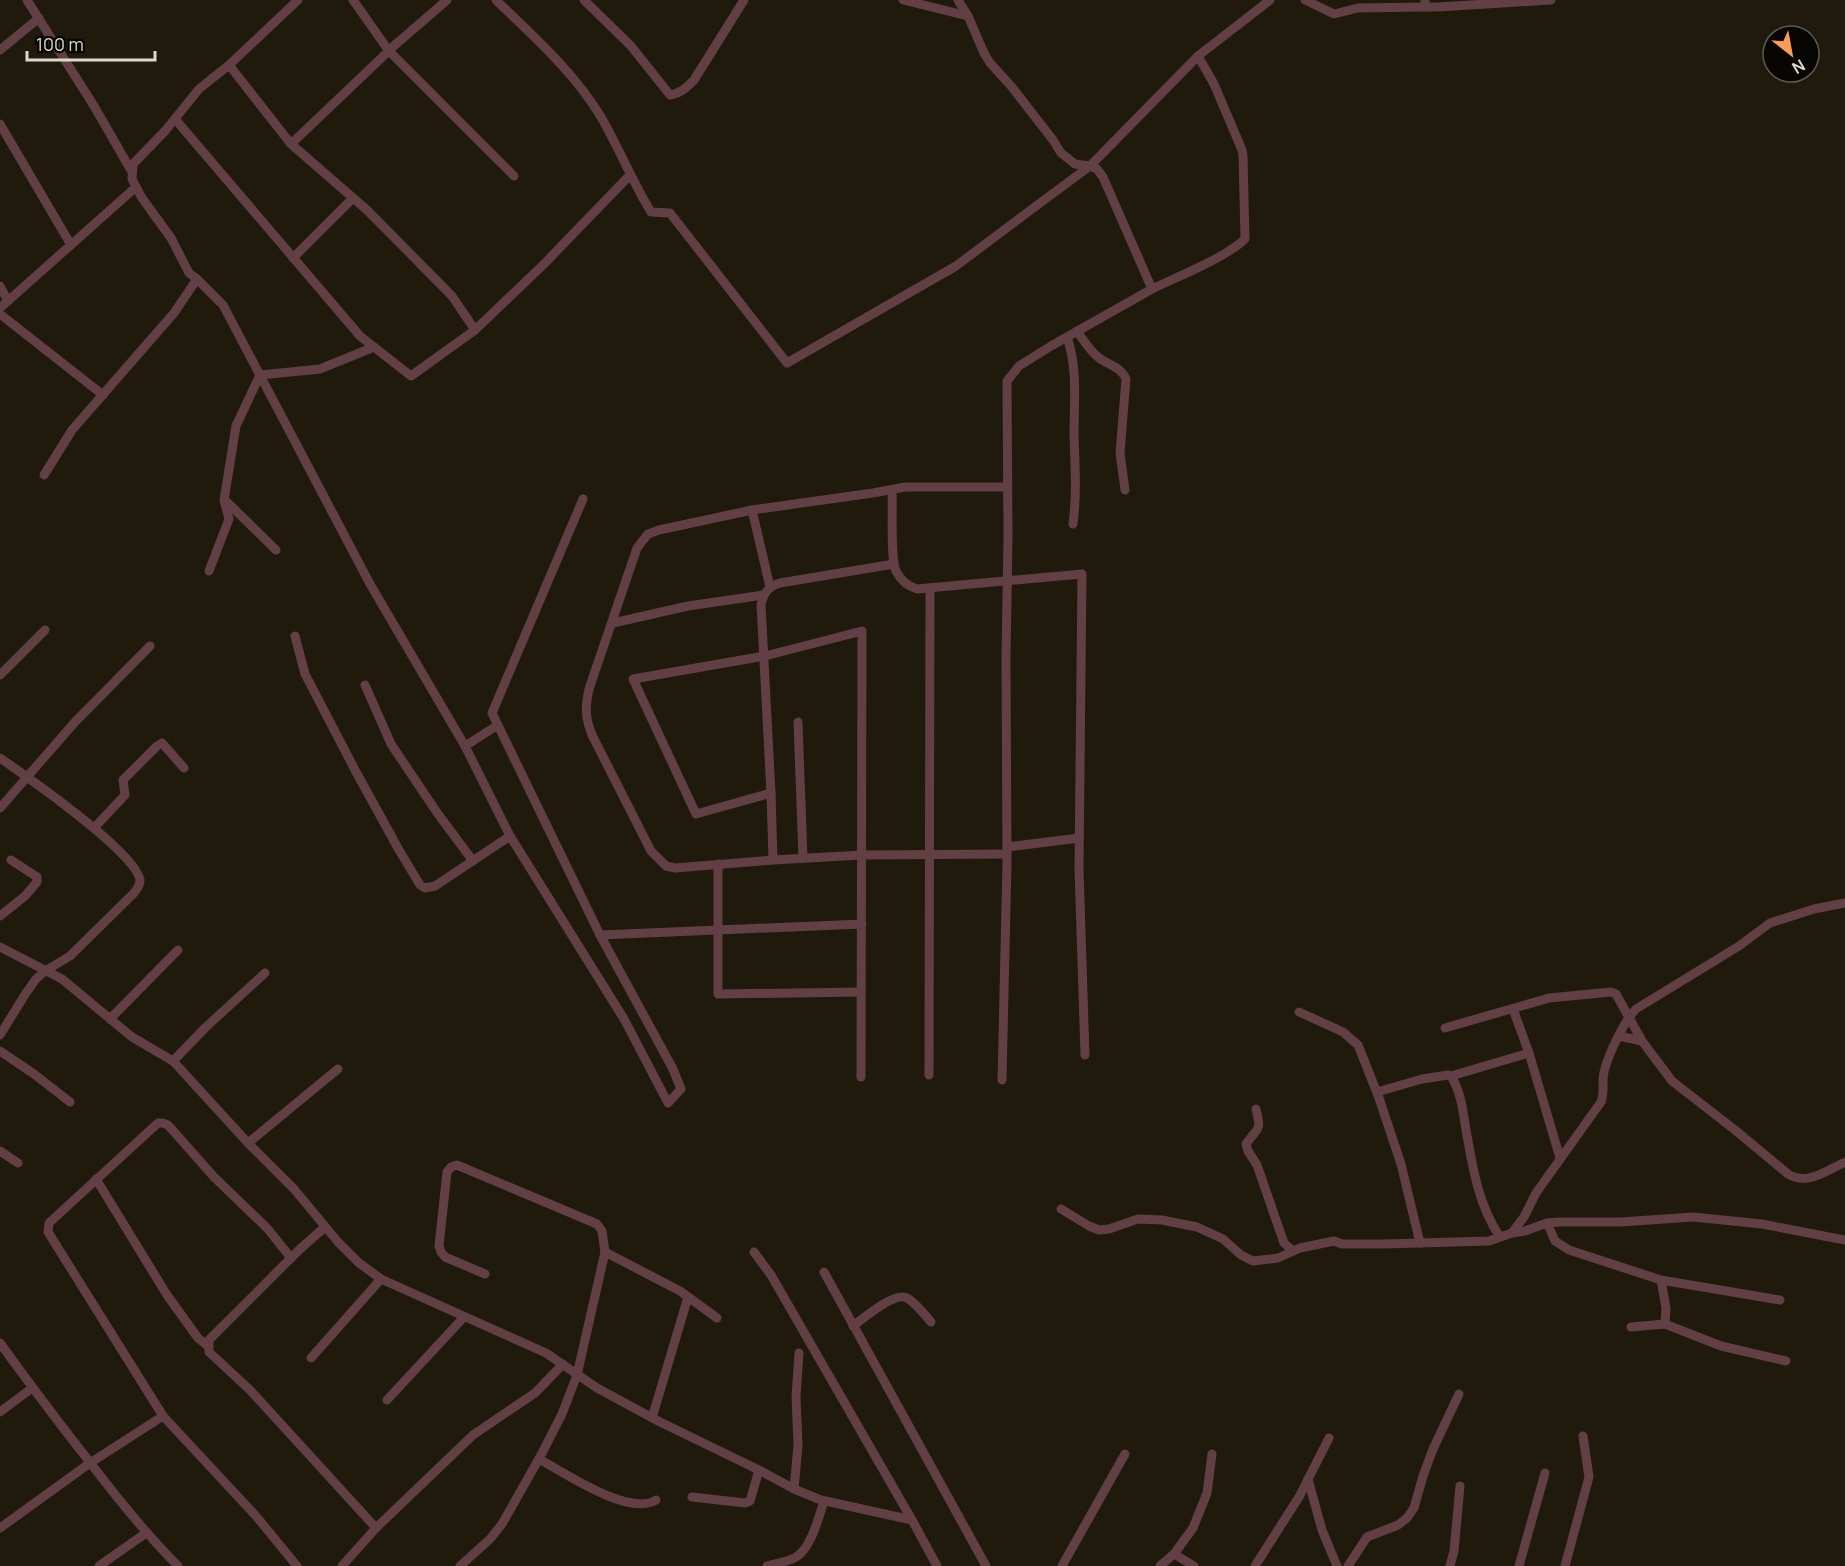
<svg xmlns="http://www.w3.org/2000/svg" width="1845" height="1566" font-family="Manrope,sans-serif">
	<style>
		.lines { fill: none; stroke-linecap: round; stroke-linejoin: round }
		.minor { stroke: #613f44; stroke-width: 9 }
	</style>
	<rect width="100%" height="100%" fill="#1f1a0b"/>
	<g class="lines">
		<g class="minor">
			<polyline points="27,0 94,106 132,172"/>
			<polyline points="298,0 229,65 199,89 165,131 133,164 132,179 142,198 171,238 189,273 197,279 223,305 370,584 465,746 510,836 624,1019 668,1103 681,1089 673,1069 600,935 492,713 583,499"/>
			<polyline points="353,0 389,51 514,176"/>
			<path d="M496 0C533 36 575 73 601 117 619 148 632 181 651 212L670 213 787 363 956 266 1032 209 1090 166 1198 56 1270 0"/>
			<path d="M584 0 631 46 670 95C681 93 686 88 694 80L744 0"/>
			<polyline points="903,0 968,16 984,53 990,63 1011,86 1053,140 1061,153 1075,164 1090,166 1097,169 1103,177 1152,289 1051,346 1019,366 1007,381 1008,537 1006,657 1007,863 1002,1080"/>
			<polyline points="958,0 968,16"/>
			<polyline points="1305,0 1334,14 1358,8 1425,7"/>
			<polyline points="1425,0 1425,7 1438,7 1551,0"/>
			<polyline points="0,50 39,18"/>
			<polyline points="229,65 291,144 367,210 452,296 475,330"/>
			<polyline points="175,119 360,336 411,376 475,330 544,264 630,175"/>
			<polyline points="0,124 71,245"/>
			<polyline points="291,144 395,45 447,0"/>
			<polyline points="293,258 353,198"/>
			<polyline points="0,286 8,301"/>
			<path d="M1152 289C1179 276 1225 258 1245 239L1243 156 1242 150 1214 84 1198 56"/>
			<polyline points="0,308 136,187"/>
			<polyline points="0,314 103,395"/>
			<path d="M1077 331C1084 341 1090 351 1099 358 1109 365 1121 367 1126 379L1120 453 1125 490"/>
			<path d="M1067 337C1078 369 1074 402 1074 435 1075 465 1077 494 1073 524"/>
			<polyline points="44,475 72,430 174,313 197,279"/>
			<path d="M1007 487H905L873 493 752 510 659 530 648 534 637 548 589 689C585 708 585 717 592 735L651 851 666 866 675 868 773 860 862 855 1007 854"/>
			<path d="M892 490C893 507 890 558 896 571 901 581 907 586 917 589L1082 574 1079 869 1085 1055"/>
			<polyline points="226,501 276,550"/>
			<polyline points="752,510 770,587"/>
			<polyline points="209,571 229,519 224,500 236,426 260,375 320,369 374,347"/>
			<polyline points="613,623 688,606 764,595"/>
			<polyline points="295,636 305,674 355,770 399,850 420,885 425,888 435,886 510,836"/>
			<polyline points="0,675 45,630"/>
			<polyline points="365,685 391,744 438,814 473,861"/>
			<polyline points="798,722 803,858"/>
			<polyline points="465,746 498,725"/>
			<path d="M0 758C26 776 135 852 140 880 140 886 137 889 134 893L70 956 45 971 36 979 26 993 0 1035"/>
			<polyline points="771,793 696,814 633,679 765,656 862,631 861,1077"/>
			<polyline points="0,808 75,722 150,646"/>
			<polyline points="94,828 125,795 123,780 157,746 162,743 184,768"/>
			<polyline points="1007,847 1079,838"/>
			<path d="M773 860 771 793 761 605C764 592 768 587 780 583L894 564"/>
			<polyline points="718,864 718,994 861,992"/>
			<polyline points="0,916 25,896 37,882 37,877 11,860"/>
			<polyline points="600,935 862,924"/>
			<polyline points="0,947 62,979 132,1037 173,1061 206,1027 265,973"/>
			<polyline points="1513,1009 1529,1053 1560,1158"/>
			<polyline points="1299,1012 1343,1032 1358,1045 1379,1098 1401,1164 1420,1243"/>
			<polyline points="110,1019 178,950"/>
			<path d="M1445 1028 1549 998 1611 992 1616 994 1642 1041 1672 1081 1735 1130 1788 1174C1807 1186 1826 1171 1845 1162"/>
			<polyline points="1619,1036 1642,1041"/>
			<polyline points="0,1051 34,1074 70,1102"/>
			<polyline points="173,1061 248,1143 294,1189 338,1242 359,1263 381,1279 546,1353 597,1388 660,1422 759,1470 794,1489 821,1500 912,1520 937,1566"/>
			<polyline points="929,1075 930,588"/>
			<polyline points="1451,1076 1529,1053"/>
			<path d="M1377 1092 1422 1079 1448 1075 1451 1076C1461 1092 1463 1111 1466 1130 1473 1169 1478 1204 1500 1237"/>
			<path d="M1256 1109C1262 1133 1258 1126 1246 1144L1248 1151 1257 1165 1284 1243 1293 1251"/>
			<polyline points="248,1143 338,1069"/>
			<polyline points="0,1151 18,1163"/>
			<polyline points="96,1179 167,1295 198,1338 208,1346"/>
			<polyline points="1061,1209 1089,1226 1099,1230 1109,1229 1138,1219 1162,1220 1197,1227 1223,1239 1241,1255 1253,1261 1278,1258 1300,1248 1334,1241 1342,1244 1384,1244 1489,1241 1512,1233 1525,1231 1547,1223 1560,1222 1621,1222 1693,1217 1762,1224 1845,1240"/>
			<polyline points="1547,1223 1555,1241 1569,1250 1661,1280 1666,1308 1665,1324"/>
			<polyline points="325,1227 300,1249 209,1340 209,1352 250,1390 376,1528"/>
			<path d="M1512 1233 1524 1217 1536 1193 1601 1102C1604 1094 1603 1087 1603 1079 1604 1062 1624 1021 1636 1009L1739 946 1770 923 1814 909 1845 903"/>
			<polyline points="605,1252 680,1291 717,1318"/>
			<polyline points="754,1252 771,1275 912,1520"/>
			<polyline points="291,1258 267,1228 214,1177 168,1125 163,1123 158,1123 49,1223 48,1232 163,1416 256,1516 297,1566"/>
			<polyline points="824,1272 986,1566"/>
			<polyline points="1661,1280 1780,1300"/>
			<path d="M853 1326C864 1318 895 1291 907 1298 916 1303 924 1314 931 1322"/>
			<polyline points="1631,1327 1665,1324 1721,1346 1786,1361"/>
			<path d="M0 1343C29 1383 58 1422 89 1461 117 1498 145 1533 178 1566"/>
			<polyline points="311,1358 381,1279"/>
			<polyline points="387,1400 464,1317"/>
			<polyline points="0,1412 32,1388"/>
			<polyline points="652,1418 688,1297"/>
			<path d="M539 1459C565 1473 629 1517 656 1500"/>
			<polyline points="1308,1479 1322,1530 1337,1566"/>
			<polyline points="794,1489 798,1445 796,1397 799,1353"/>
			<polyline points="692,1497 745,1503 750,1501 759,1470"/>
			<polyline points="0,1528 90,1463 163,1416"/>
			<polyline points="1174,1554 1194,1566"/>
			<polyline points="99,1566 146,1533"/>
			<polyline points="342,1566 376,1528 473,1435 535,1393 563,1364"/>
			<polyline points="460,1566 490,1539 502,1524 541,1455 562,1414 577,1375 605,1252 602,1231 597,1224 457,1165 451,1167 447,1172 439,1246 441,1252 445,1257 485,1274"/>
			<path d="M767 1566C776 1563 788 1562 796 1557 811 1549 819 1516 824 1501"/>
			<polyline points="1062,1566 1125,1454"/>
			<polyline points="1160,1566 1174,1554 1193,1528 1207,1493 1212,1454"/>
			<polyline points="1255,1566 1299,1497 1329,1438"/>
			<polyline points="1348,1566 1367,1537 1398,1525 1407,1518 1414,1508 1423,1476 1433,1449 1459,1394"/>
			<polyline points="1450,1566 1454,1551 1460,1486"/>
			<polyline points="1519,1566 1545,1473"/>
			<polyline points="1565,1566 1589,1477 1583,1436"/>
		</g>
	</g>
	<g transform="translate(1791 54) rotate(149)"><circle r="28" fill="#070602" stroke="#5c5a54" stroke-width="1.5"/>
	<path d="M0-4.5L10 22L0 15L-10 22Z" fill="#fe9c57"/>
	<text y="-9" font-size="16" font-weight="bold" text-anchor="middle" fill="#dcd9cf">N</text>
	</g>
	<path d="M27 51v9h128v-9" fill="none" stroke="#dcd9cf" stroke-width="3"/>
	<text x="36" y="51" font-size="18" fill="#dcd9cf" stroke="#070602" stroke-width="4.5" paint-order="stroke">100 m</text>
</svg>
